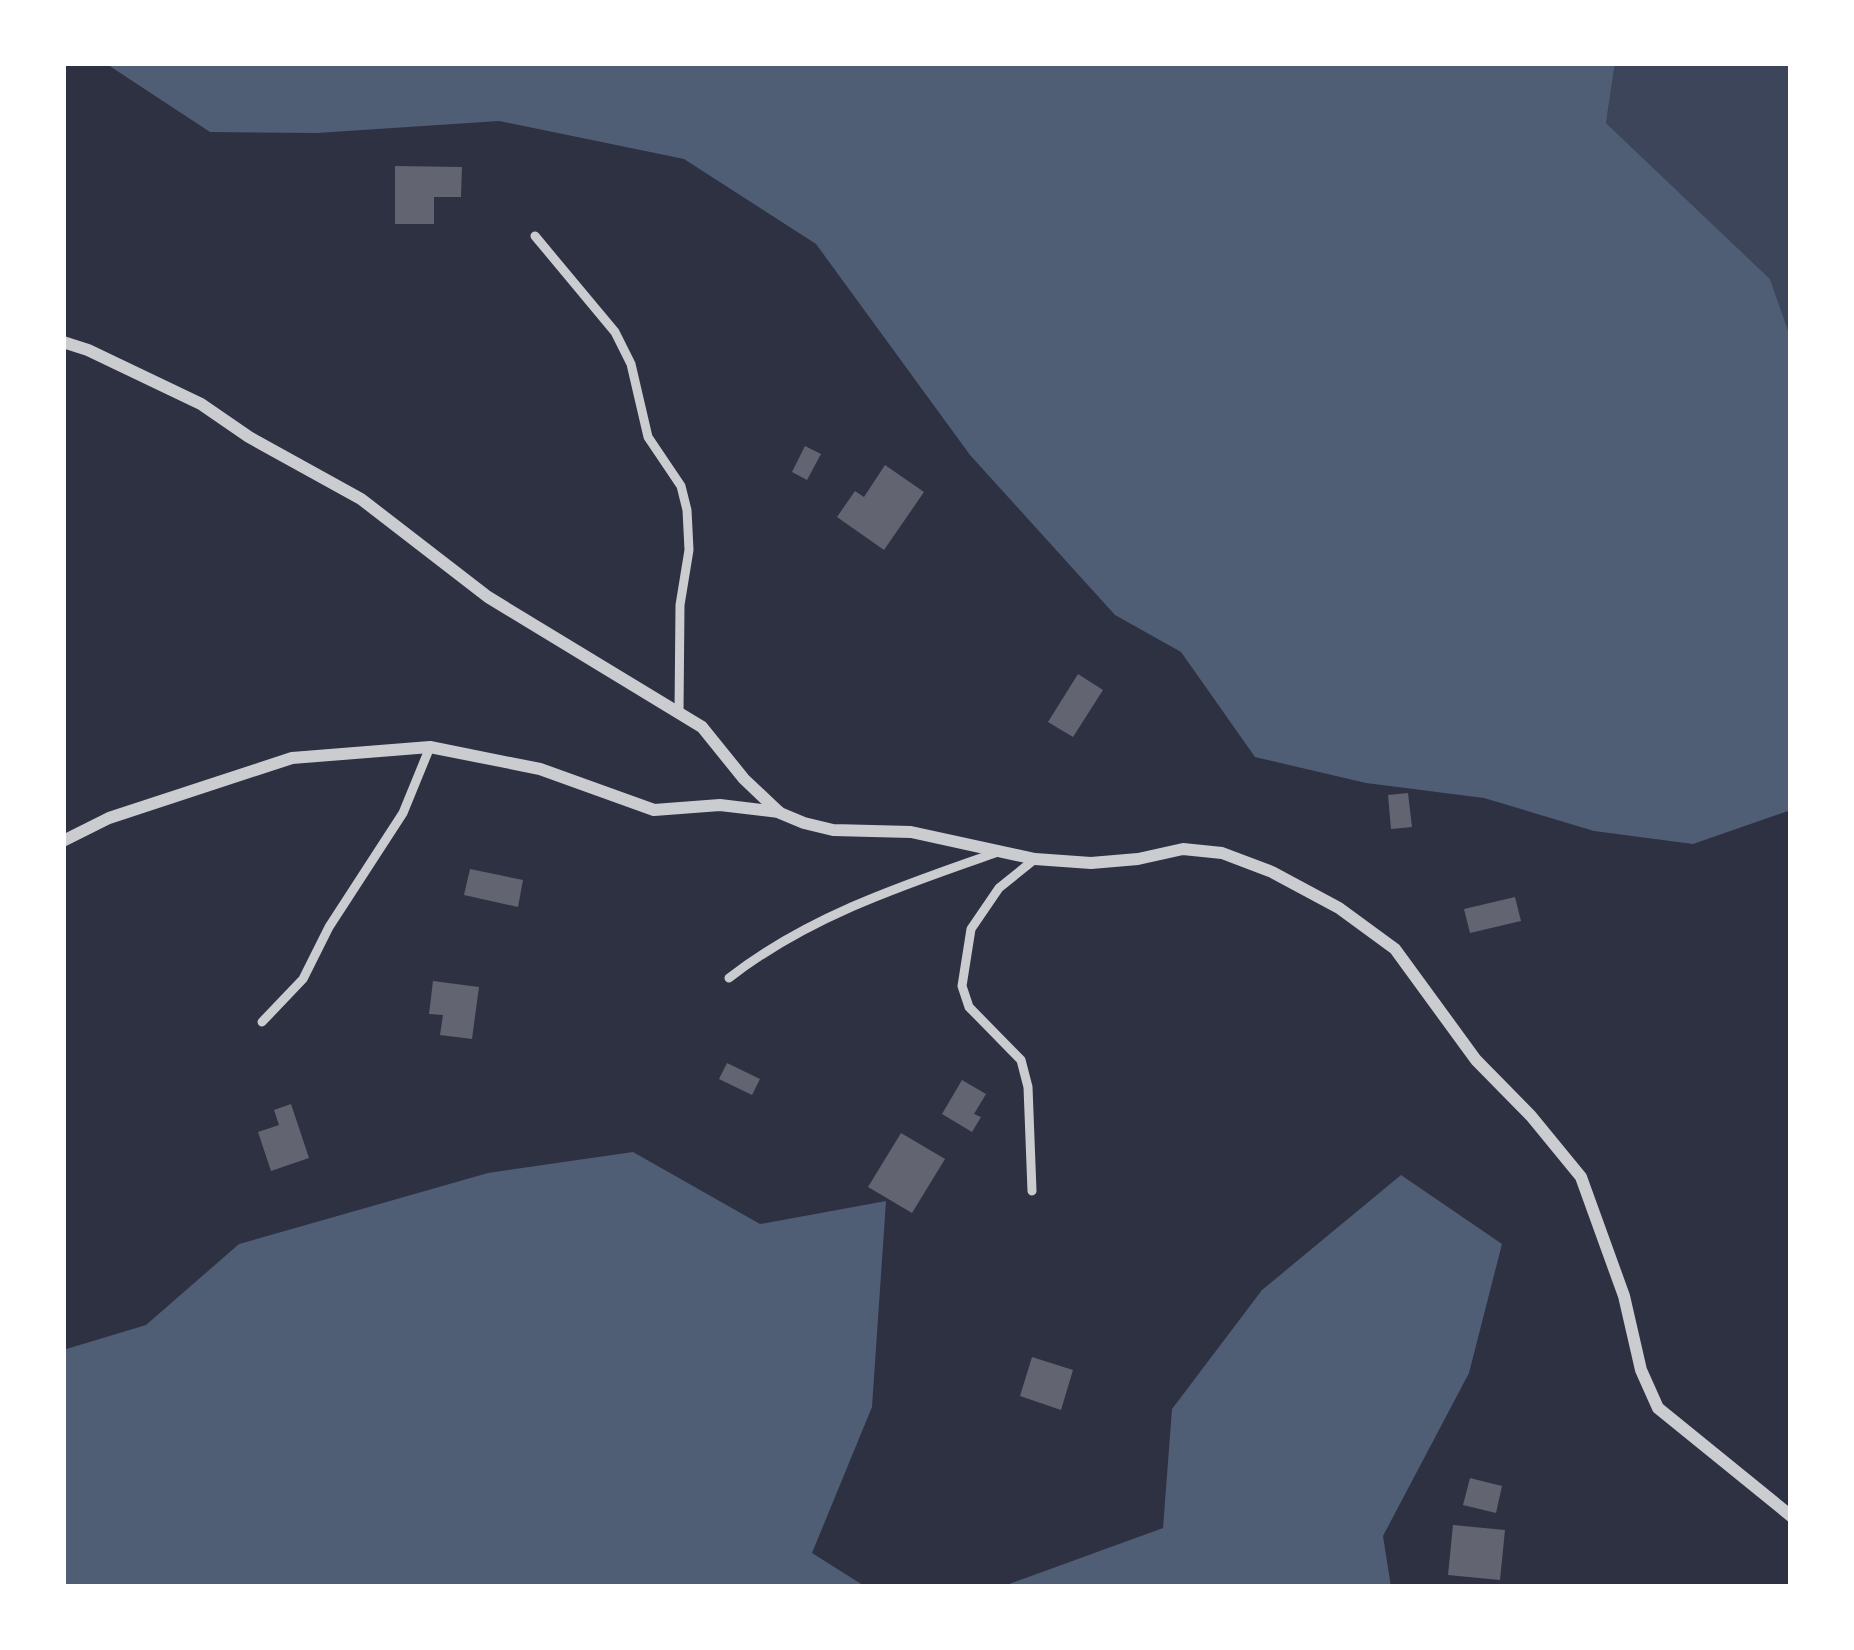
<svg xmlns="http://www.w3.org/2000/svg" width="1854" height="1650" font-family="'Fira Sans Condensed',sans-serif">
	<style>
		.green { fill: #3c4559 }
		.water { fill: #4f5d75 }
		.building { fill: #626471 }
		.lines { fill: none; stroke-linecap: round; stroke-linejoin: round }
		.service { stroke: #caccd0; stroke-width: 9 }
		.minor { stroke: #caccd0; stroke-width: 12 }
	</style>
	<rect width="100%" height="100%" fill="#2d3142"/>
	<polygon class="green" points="1615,63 1791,63 1791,339 1770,279 1606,123"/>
	<g class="water">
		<polygon points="105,63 1615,63 1606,123 1770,279 1791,339 1791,810 1693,844 1594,831 1484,798 1366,783 1255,757 1181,652 1115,615 970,455 816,244 684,159 499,121 317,133 210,132"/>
		<polygon points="633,1152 760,1224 886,1201 872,1407 812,1553 866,1587 63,1587 63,1350 146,1325 239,1244 488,1173"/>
		<polygon points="1401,1175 1502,1244 1469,1373 1383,1536 1391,1587 1001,1587 1163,1528 1172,1409 1262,1290"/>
	</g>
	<g class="building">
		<polygon points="395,166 462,167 461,197 434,197 434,224 395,224"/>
		<polygon points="805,446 821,454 807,480 792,472"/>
		<polygon points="885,465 924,492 884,550 837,517 855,491 864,497"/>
		<polygon points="1078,674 1103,690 1073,737 1048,722"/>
		<polygon points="1408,793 1412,827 1391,829 1388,795"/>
		<polygon points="470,869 523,880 518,907 464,895"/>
		<polygon points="1515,897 1521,921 1470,933 1464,909"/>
		<polygon points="433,981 479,987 472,1039 440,1035 443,1015 429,1014"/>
		<polygon points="727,1063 760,1079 752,1095 719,1079"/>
		<polygon points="962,1080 986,1094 974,1114 981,1117 972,1132 942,1114"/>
		<polygon points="291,1104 309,1158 271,1171 258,1132 279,1125 274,1110"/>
		<polygon points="901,1133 945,1159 912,1213 868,1187"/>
		<polygon points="1032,1357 1073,1370 1061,1410 1020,1396"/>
		<polygon points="1470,1478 1502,1486 1496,1513 1463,1505"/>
		<polygon points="1453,1525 1505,1530 1500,1580 1448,1575"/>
	</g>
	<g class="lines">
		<g class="service">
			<polyline points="535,236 615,332 631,364 648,437 681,486 687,510 689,550 680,605 679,711"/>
			<path d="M729 978C807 917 903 885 995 853"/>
			<polyline points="262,1022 303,979 329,927 403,813 430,747"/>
			<polyline points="1032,1191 1028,1087 1021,1060 969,1007 962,986 971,929 999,888 1035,859"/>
		</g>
		<g class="minor">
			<polyline points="63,342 88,350 201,404 249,437 361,499 488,597 702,727 744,779 780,813 804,823 833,830 911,832 1035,859 1091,863 1138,859 1183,849 1222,853 1272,872 1339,908 1395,949 1476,1060 1531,1116 1581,1177 1624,1296 1641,1370 1658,1408 1791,1516"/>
			<polyline points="63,841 109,818 292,758 430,747 540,769 654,810 720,805 779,812"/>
		</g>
	</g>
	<rect width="1854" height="1650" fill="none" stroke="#ffffff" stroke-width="132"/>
</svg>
